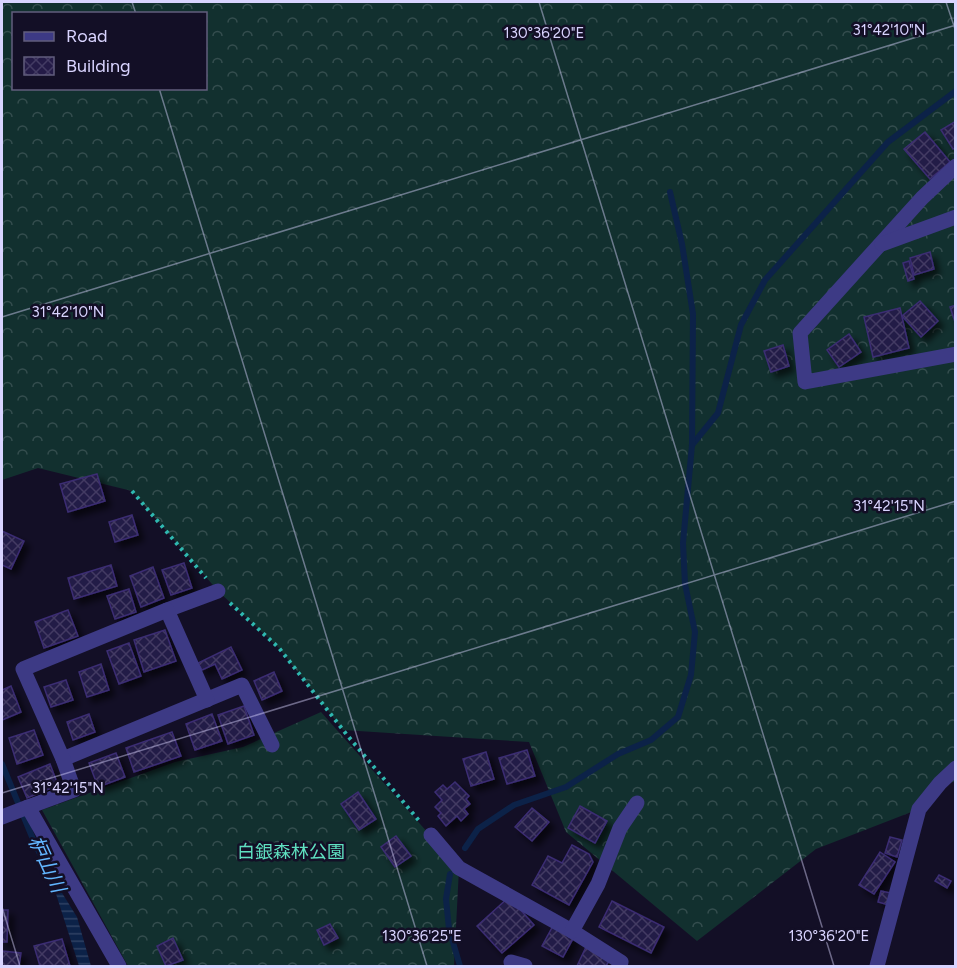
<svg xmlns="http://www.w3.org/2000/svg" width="957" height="968" font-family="Figtree,'Noto Sans JP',sans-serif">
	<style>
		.forest { fill: url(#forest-crowns); fill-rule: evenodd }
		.water { fill: url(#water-rules) }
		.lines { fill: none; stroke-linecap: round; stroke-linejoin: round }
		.stream { stroke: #0c2248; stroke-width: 6 }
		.building { fill: url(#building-cross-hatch); stroke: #3b2d73; stroke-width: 1.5; filter: url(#shadow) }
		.path { stroke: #2fb8b0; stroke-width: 4; stroke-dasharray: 3 4.5; stroke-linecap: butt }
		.street { stroke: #3d3a85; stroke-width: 15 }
		.ticks { fill: none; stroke: #d9d4ff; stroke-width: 1.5; stroke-opacity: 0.45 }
		.labels { text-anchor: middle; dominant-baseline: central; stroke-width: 5; stroke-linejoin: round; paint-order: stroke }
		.park-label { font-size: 18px; fill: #5fe0c0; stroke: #130f26 }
		.water-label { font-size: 20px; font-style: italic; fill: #62b6ff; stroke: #130f26 }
		.ticks-label { font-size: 15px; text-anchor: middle; fill: #d9d4ff; stroke: #130f26; stroke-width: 5; stroke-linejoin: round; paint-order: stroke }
	</style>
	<defs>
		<pattern id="forest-crowns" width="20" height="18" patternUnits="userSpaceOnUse" patternTransform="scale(1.5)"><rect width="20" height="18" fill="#12302f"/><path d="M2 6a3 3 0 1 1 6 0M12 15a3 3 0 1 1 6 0" fill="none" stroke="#344d4e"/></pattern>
		<pattern id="water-rules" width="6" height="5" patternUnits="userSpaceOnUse" patternTransform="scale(1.5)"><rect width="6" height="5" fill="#0c2248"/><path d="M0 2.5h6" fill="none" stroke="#2f4163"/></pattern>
		<pattern id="building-cross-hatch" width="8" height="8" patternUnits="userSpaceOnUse" patternTransform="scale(1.5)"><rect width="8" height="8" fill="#241b47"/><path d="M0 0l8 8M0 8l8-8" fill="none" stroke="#433b63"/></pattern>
		<filter id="shadow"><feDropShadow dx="5.5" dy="5.5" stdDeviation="3" flood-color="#0009"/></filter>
	</defs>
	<rect width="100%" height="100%" fill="#130f26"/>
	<g class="forest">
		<path d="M2 2H955V782L940 783 919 809 816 849 697 941 566 832 529 742 343 730 279 648 218 591 132 491 38 468 2 480ZM14 14H206V88H14Z"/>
		<polygon points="321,712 459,868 454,966 128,966 42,810 175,762 243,747"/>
	</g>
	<polygon class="water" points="49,872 77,917 91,966 79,966"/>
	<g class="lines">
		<g class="stream">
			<polyline points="692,445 718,413 741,325 765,280 888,142 956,91"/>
			<polyline points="2,764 35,844 52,878"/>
			<polyline points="465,848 478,829 514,805 566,787 618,754 651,740 678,717 691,675 695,632 685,584 683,543 692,445 693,314 682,244 670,192"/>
			<polyline points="450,874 446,899 449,929 460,966"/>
		</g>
	</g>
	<g class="building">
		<polygon points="956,121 956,147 953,149 941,130"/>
		<polygon points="925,132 950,162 930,179 904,149"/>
		<polygon points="930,252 934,269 914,275 910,258"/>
		<polygon points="909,261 914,279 908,281 903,263"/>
		<polygon points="920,301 938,321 921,337 902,316"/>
		<polygon points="956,305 956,325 950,307"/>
		<polygon points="900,308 909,348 873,357 864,317"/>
		<polygon points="849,334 861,352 839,367 827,350"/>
		<polygon points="783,345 789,366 771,372 764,351"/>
		<polygon points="97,474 105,501 68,512 60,484"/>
		<polygon points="132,515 138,535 115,542 109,522"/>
		<polygon points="2,531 24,541 11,569 2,565"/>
		<polygon points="184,563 192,588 171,595 162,570"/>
		<polygon points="111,565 117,586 74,599 68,578"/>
		<polygon points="153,567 164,598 141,607 130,576"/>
		<polygon points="129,589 136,612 115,619 107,596"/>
		<polygon points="68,610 78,636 44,648 35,622"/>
		<polygon points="165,630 176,661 144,672 134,640"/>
		<polygon points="129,643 141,676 119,684 107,651"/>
		<polygon points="231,647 242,670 222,679 215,664 202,670 198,663"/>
		<polygon points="101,664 109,690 87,697 79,672"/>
		<polygon points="274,672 282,691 262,700 254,681"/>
		<polygon points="66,680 73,700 51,707 44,687"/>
		<polygon points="11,686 21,712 2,720 2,690"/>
		<polygon points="244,706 254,735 228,744 218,715"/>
		<polygon points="89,714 95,732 73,740 67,722"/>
		<polygon points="212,714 222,741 195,750 186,724"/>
		<polygon points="34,730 43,755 17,764 9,738"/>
		<polygon points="172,732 181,756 134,772 126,748"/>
		<polygon points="527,750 535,776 507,784 499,758"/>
		<polygon points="486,752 494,779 471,786 463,759"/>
		<polygon points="116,753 125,777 98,787 89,763"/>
		<polygon points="50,764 58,785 27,798 18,777"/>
		<polygon points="455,782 469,796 466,799 470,804 464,809 468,814 461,821 457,816 446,826 438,816 441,813 435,807 442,800 435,792 443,785 447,789"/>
		<polygon points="358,792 376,819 359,830 341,804"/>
		<polygon points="580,806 607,821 595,843 568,828"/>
		<polygon points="532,808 549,822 532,841 515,827"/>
		<polygon points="396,836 411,856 395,867 381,847"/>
		<polygon points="890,837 902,840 897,857 885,853"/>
		<polygon points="572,845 589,854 593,862 569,905 532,885 548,856 562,863"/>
		<polygon points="880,852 895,862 874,894 859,885"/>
		<polygon points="939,875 951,881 947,888 935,881"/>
		<polygon points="881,891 891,893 889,905 878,902"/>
		<polygon points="509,897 534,925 502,953 477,926"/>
		<polygon points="612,901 664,927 651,953 599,927"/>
		<polygon points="2,910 8,910 7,942 2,942"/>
		<polygon points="330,924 338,938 324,945 317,930"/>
		<polygon points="554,924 575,935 563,957 542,946"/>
		<polygon points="173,938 183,960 166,966 157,946"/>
		<polygon points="62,939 70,966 40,966 34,946"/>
		<polygon points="586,947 610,959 606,966 577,966"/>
		<polygon points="2,951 21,953 19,966 2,966"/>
	</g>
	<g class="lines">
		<g class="path">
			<polyline points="132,491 206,578"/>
			<polyline points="230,603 279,648 347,735 421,823"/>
		</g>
		<g class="street">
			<polyline points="956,166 922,198 800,333 805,382 956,354"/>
			<polyline points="882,244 956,217"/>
			<polyline points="167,610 218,591"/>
			<polyline points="63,759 242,685 272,745"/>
			<polyline points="2,817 28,807"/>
			<polyline points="431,835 459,868 572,931 621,962 620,966"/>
			<polyline points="572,931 598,884 620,828 637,803"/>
			<polyline points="511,962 525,966"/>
			<polyline points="119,966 28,807 74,790 63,759 23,669 167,610 207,700"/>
			<polyline points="877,966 919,809 940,783 956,768"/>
		</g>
	</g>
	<path class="ticks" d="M132 2 136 14M539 2 834 966M946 2 956 32M159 88 427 966M2 317 956 25M2 793 956 501M2 907 20 966"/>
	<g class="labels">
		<g class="park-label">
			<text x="291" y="852">白銀森林公園</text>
		</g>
		<g class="water-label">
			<text transform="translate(47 864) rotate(65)">枦山川</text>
		</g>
	</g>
	<g class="ticks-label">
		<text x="889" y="35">31°42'10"N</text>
		<text x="544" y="38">130°36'20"E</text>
		<text x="68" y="317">31°42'10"N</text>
		<text x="889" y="511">31°42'15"N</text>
		<text x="68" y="793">31°42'15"N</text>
		<text x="422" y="941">130°36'25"E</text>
		<text x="829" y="941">130°36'20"E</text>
	</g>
	<rect width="957" height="968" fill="none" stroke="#d9d4ff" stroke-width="6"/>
	<rect x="12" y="12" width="195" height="78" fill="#130f26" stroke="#625e7d" stroke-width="1.5"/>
	<rect x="24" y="32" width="30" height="9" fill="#3d3a85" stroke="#625e7d" stroke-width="1.5"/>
	<text x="66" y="42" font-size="18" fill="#d9d4ff">Road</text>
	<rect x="24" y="57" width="30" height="18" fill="url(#building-cross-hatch)" stroke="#625e7d" stroke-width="1.5"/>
	<text x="66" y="72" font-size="18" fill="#d9d4ff">Building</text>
</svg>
